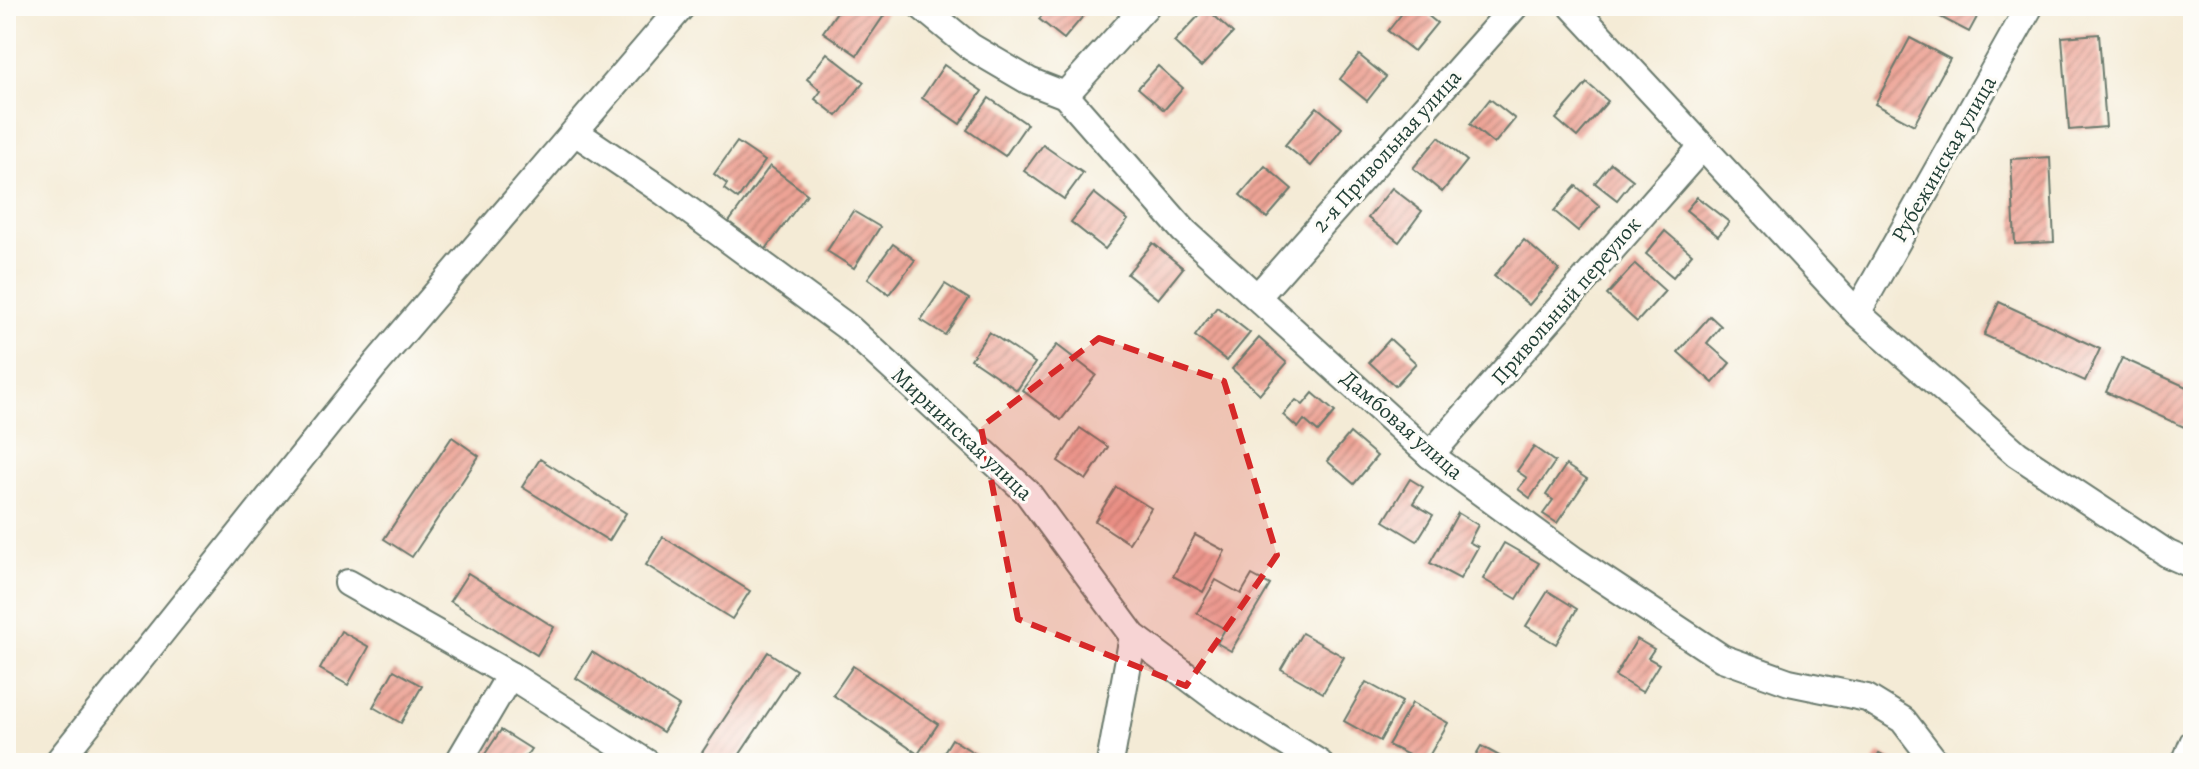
<svg xmlns="http://www.w3.org/2000/svg" width="2199" height="769" font-family="Alegreya,serif">
	<style>
		.building { fill: url(#building-hatch) }
		.lines { fill: none; stroke-linecap: round; stroke-linejoin: round }
		.minor-casing { stroke: #6a7a6d; stroke-width: 30 }
		.minor { stroke: #fff; stroke-width: 26 }
		.marked { fill: #d62828; fill-opacity: 0.2; stroke: #d62828; stroke-width: 6; stroke-dasharray: 16 10; stroke-linejoin: round }
		.labels { text-anchor: middle; dominant-baseline: central; stroke-width: 6; stroke-linejoin: round; paint-order: stroke }
		.street-label { font-size: 22px; fill: #1f3d34; stroke: #fdfcf7 }
	</style>
	<defs>
		<pattern id="building-hatch" width="6" height="6" patternUnits="userSpaceOnUse" patternTransform="scale(2)"><rect width="6" height="6" fill="#eda395"/><path d="M-1 1l2-2M0 6l6-6M5 7l2-2" fill="none" stroke="#bf867a"/></pattern>
	</defs>
	<rect width="100%" height="100%" fill="#fdfcf7"/>
	<filter id="ink" filterUnits="userSpaceOnUse"><feTurbulence type="fractalNoise" baseFrequency=".0125" numOctaves="2"/><feDisplacementMap in="SourceGraphic" scale="16" xChannelSelector="R" yChannelSelector="G"/><feConvolveMatrix kernelMatrix="1 2 1 2 8 2 1 2 1" color-interpolation-filters="sRGB"/></filter>
	<filter id="wash" filterUnits="userSpaceOnUse"><feTurbulence type="fractalNoise" baseFrequency=".006" numOctaves="4" result="noise"/><feDisplacementMap in="SourceGraphic" scale="32" xChannelSelector="R" yChannelSelector="G"/><feGaussianBlur stdDeviation="1.8" result="paint"/><feColorMatrix in="noise" values="0 0 0 0 0 0 0 0 0 0 0 0 0 0 0 0 0 1.4 0 .05"/><feComposite in="paint" operator="in"/></filter>
	<g filter="url(#wash)">
		<rect width="100%" height="100%" fill="#f4ebd6"/>
		<g id="blocks">
			<g class="building">
				<polygon points="841,6 880,6 887,11 857,55 823,32"/>
				<polygon points="1050,6 1075,6 1085,14 1064,39 1039,19"/>
				<polygon points="1408,6 1416,6 1437,23 1414,51 1388,31"/>
				<polygon points="1932,6 1983,6 1969,32 1929,11"/>
				<polygon points="1206,8 1233,33 1201,67 1174,42"/>
				<polygon points="2099,34 2106,127 2069,130 2062,37"/>
				<polygon points="1910,38 1950,59 1914,125 1875,104"/>
				<polygon points="827,53 864,82 837,116 815,99 821,91 807,79"/>
				<polygon points="1359,55 1386,77 1367,101 1340,79"/>
				<polygon points="944,65 982,91 960,124 922,98"/>
				<polygon points="1158,66 1183,88 1164,110 1138,88"/>
				<polygon points="1587,83 1608,101 1577,137 1556,119"/>
				<polygon points="989,98 1027,124 1005,156 967,130"/>
				<polygon points="1490,99 1515,119 1494,144 1470,124"/>
				<polygon points="1317,107 1342,128 1311,166 1285,145"/>
				<polygon points="1439,137 1467,161 1442,192 1413,168"/>
				<polygon points="737,142 765,161 738,199 724,189 727,184 714,174"/>
				<polygon points="1043,145 1083,173 1064,199 1024,171"/>
				<polygon points="2050,157 2054,242 2015,244 2011,159"/>
				<polygon points="1611,163 1633,180 1617,200 1595,183"/>
				<polygon points="770,166 807,194 766,249 729,222"/>
				<polygon points="1265,166 1292,189 1267,218 1240,195"/>
				<polygon points="1576,186 1600,206 1578,231 1554,211"/>
				<polygon points="1392,188 1422,211 1399,242 1368,218"/>
				<polygon points="1094,193 1128,220 1105,249 1071,222"/>
				<polygon points="1697,197 1729,222 1718,236 1686,210"/>
				<polygon points="853,211 880,227 854,268 827,251"/>
				<polygon points="1665,231 1692,254 1673,277 1646,254"/>
				<polygon points="1524,240 1559,270 1529,305 1494,276"/>
				<polygon points="1153,243 1183,268 1158,299 1127,274"/>
				<polygon points="893,244 915,260 889,294 868,278"/>
				<polygon points="1635,264 1665,291 1637,322 1607,295"/>
				<polygon points="945,284 969,299 945,335 921,320"/>
				<polygon points="1999,302 2100,349 2085,381 1984,335"/>
				<polygon points="1217,307 1250,333 1227,361 1195,336"/>
				<polygon points="1710,316 1721,326 1707,343 1730,363 1713,383 1678,352"/>
				<polygon points="989,332 1035,363 1017,390 971,359"/>
				<polygon points="1259,338 1287,363 1260,394 1232,369"/>
				<polygon points="1390,339 1416,363 1395,386 1369,362"/>
				<polygon points="1057,345 1096,375 1061,420 1022,390"/>
				<polygon points="2122,358 2193,390 2193,431 2106,392"/>
				<polygon points="1313,393 1335,412 1318,432 1304,420 1298,428 1283,415 1296,400 1303,405"/>
				<polygon points="1080,428 1108,447 1086,480 1058,461"/>
				<polygon points="1350,433 1377,456 1354,484 1327,461"/>
				<polygon points="452,437 479,456 412,557 384,539"/>
				<polygon points="1534,447 1555,462 1530,498 1518,489 1527,478 1517,471"/>
				<polygon points="540,459 626,513 609,541 522,487"/>
				<polygon points="1566,465 1587,479 1557,523 1543,514 1553,500 1546,495"/>
				<polygon points="1410,479 1423,487 1413,503 1433,515 1417,541 1384,521"/>
				<polygon points="1116,487 1151,508 1129,543 1095,521"/>
				<polygon points="1458,513 1478,525 1469,542 1478,547 1460,579 1430,563"/>
				<polygon points="1195,535 1225,551 1203,592 1173,576"/>
				<polygon points="663,537 750,591 732,619 646,565"/>
				<polygon points="1504,543 1539,563 1517,599 1483,579"/>
				<polygon points="468,573 554,627 537,655 450,601"/>
				<polygon points="1252,575 1270,585 1231,651 1217,643 1225,629 1197,613 1216,580 1241,594"/>
				<polygon points="1548,591 1577,609 1556,644 1526,626"/>
				<polygon points="341,631 369,647 348,685 320,669"/>
				<polygon points="1302,633 1344,657 1323,693 1281,669"/>
				<polygon points="1637,639 1654,649 1648,658 1659,664 1642,692 1615,676"/>
				<polygon points="592,652 679,706 663,732 576,678"/>
				<polygon points="768,652 796,670 734,763 715,763 701,754"/>
				<polygon points="853,666 938,724 918,754 833,695"/>
				<polygon points="394,670 422,686 401,723 373,707"/>
				<polygon points="1366,682 1402,702 1380,741 1344,721"/>
				<polygon points="1412,703 1448,723 1425,763 1388,745"/>
				<polygon points="501,730 531,749 521,763 479,763"/>
				<polygon points="952,739 990,763 937,763"/>
				<polygon points="1481,746 1512,763 1471,763"/>
				<polygon points="1879,753 1899,763 1873,763"/>
			</g>
		</g>
	</g>
	<g filter="url(#ink)">
		<use href="#blocks" fill-opacity="0" stroke="#6a7a6d" stroke-width="2"/>
		<g class="lines">
			<g class="minor-casing">
				<g id="minor">
					<polyline points="921,6 971,47 1029,81 1065,95 1184,231 1430,455 1574,560 1722,658 1789,682 1867,698 1903,720 1936,763"/>
					<polyline points="1572,6 1857,313 2017,454 2168,554 2193,565"/>
					<polyline points="1065,95 1146,6"/>
					<polyline points="575,132 664,192 850,329 1027,492 1133,636 1224,704 1319,763"/>
					<polyline points="1258,296 1515,6"/>
					<polyline points="1857,313 2030,6"/>
					<polyline points="1430,455 1702,147"/>
					<polyline points="348,583 510,675 647,763"/>
					<polyline points="57,763 376,364 682,6"/>
					<polyline points="458,763 510,675"/>
					<polyline points="1110,763 1133,636"/>
					<polyline points="2185,763 2193,743"/>
				</g>
			</g>
			<use href="#minor" class="minor"/>
		</g>
	</g>
	<path class="marked" d="M1099 338 1224 381 1277 555 1186 686 1018 619 981 427Z"/>
	<g class="labels">
		<g class="street-label">
			<text transform="translate(1387 151) rotate(-48)">2-я Привольная улица</text>
			<text transform="translate(1944 159) rotate(-60)">Рубежинская улица</text>
			<text transform="translate(1566 301) rotate(-49)">Привольный переулок</text>
			<text transform="translate(1402 425) rotate(41)">Дамбовая улица</text>
			<text transform="translate(962 434) rotate(43)">Мирнинская улица</text>
		</g>
	</g>
	<rect width="2199" height="769" fill="none" stroke="#fdfcf7" stroke-width="32"/>
</svg>
